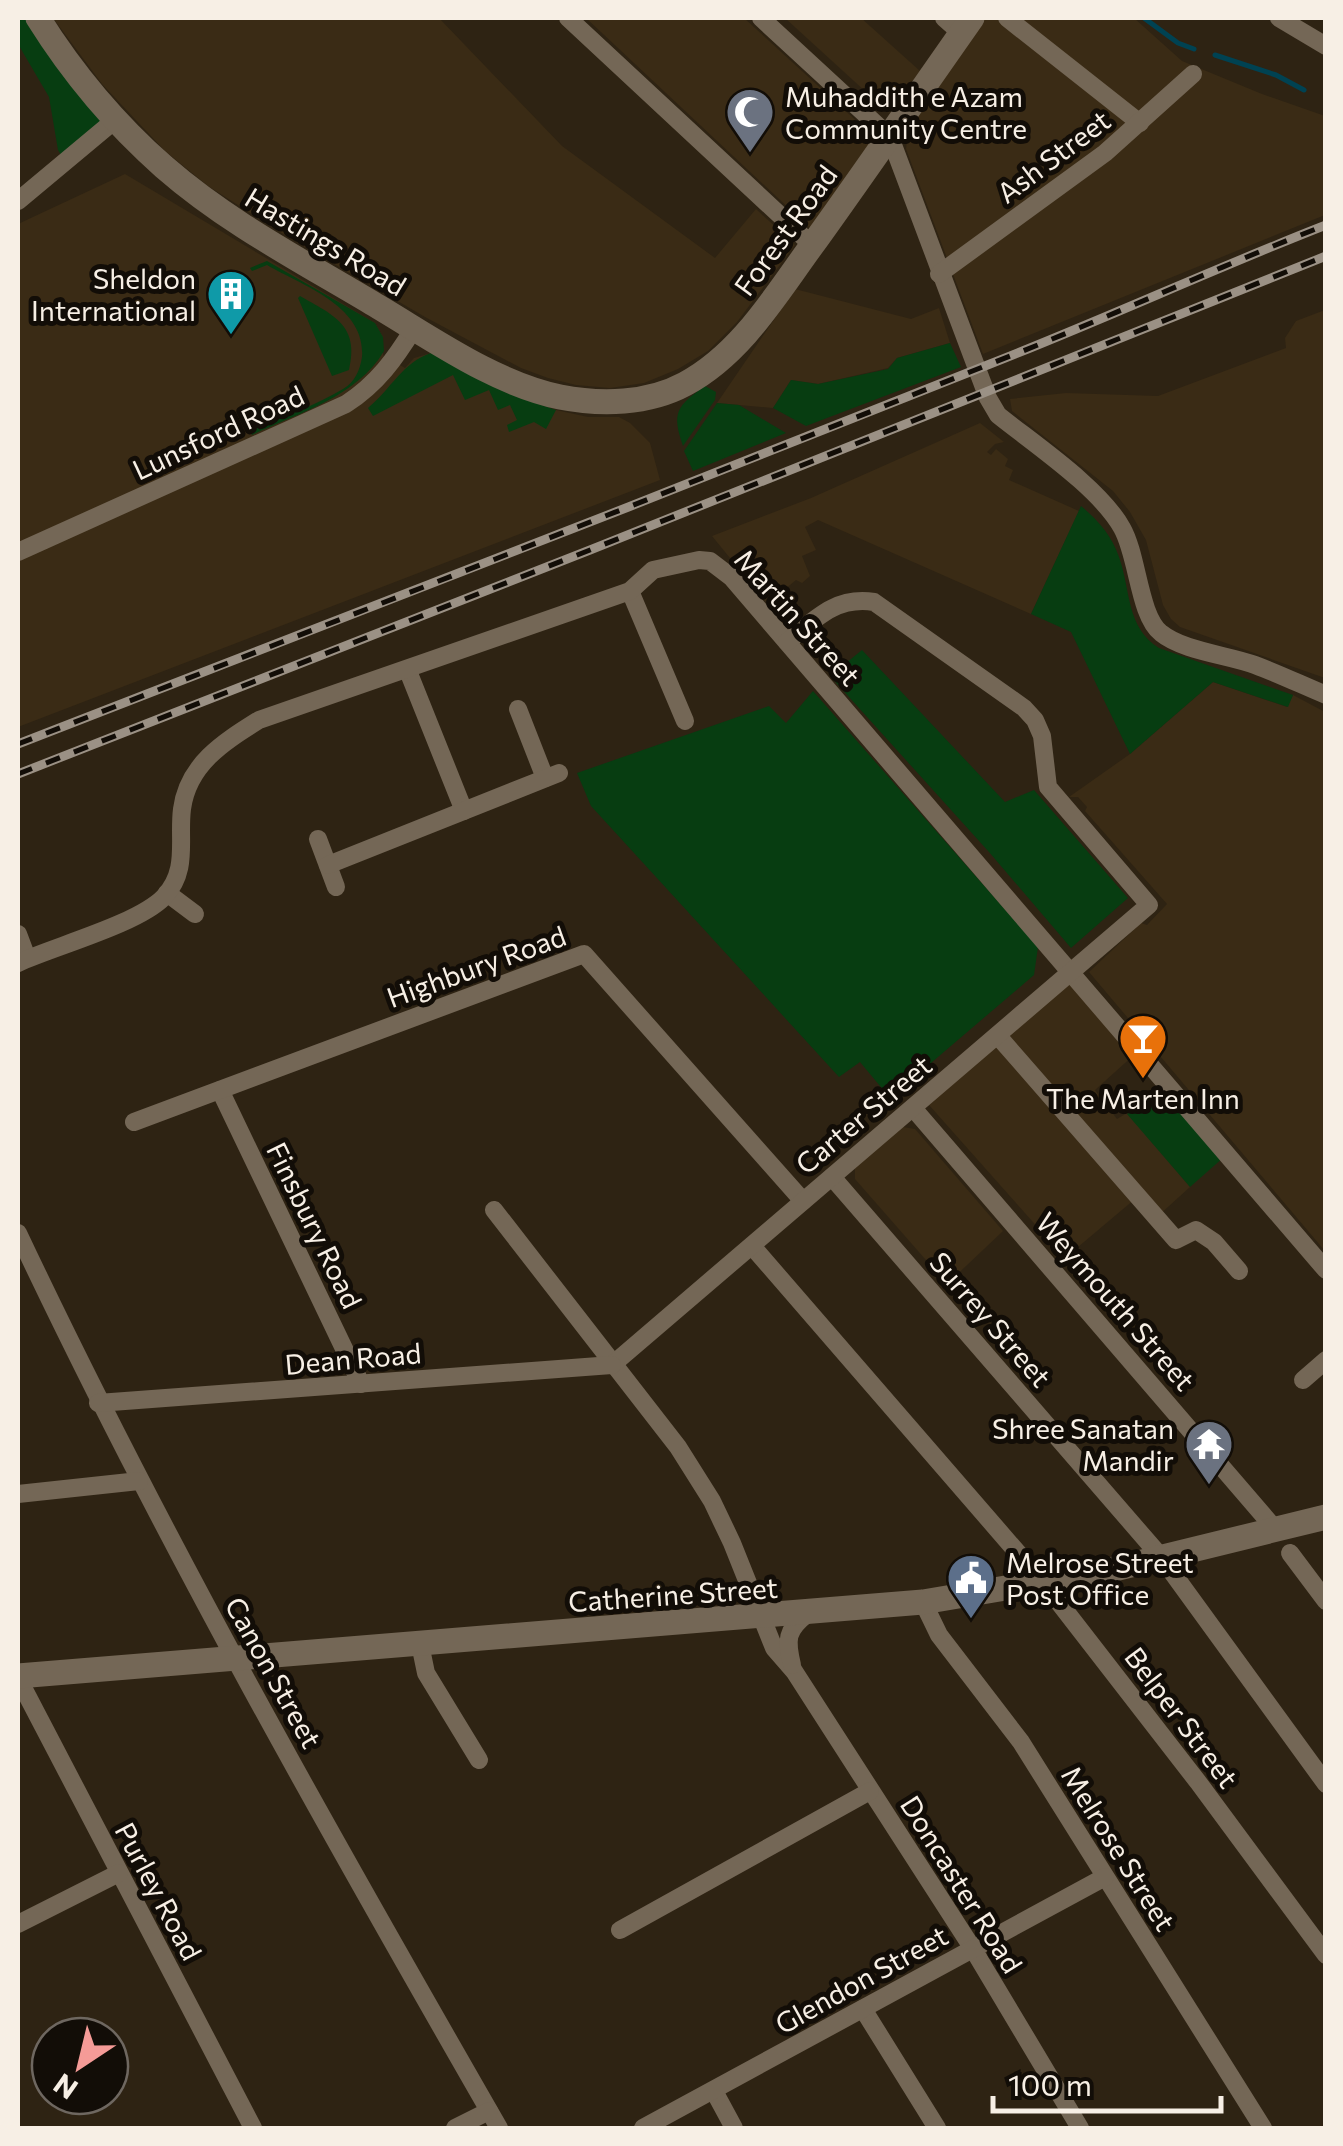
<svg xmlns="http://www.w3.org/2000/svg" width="1343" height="2146" font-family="Commissioner,sans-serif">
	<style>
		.built { fill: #3a2b15 }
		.green { fill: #073d11 }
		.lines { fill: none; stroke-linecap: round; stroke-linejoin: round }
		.stream { stroke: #004252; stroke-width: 5 }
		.street { stroke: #746756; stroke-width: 18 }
		.secondary { stroke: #746756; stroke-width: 25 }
		.rail-casing { stroke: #9b9185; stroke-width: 9 }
		.rail { stroke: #120d07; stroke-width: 5; stroke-dasharray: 15; stroke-linecap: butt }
		.labels { text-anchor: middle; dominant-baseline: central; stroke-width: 10; stroke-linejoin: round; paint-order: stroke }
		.poi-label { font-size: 28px; fill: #f7efe5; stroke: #120d07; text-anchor: start }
		.street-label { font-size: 28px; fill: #f7efe5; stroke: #120d07 }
	</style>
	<rect width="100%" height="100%" fill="#2e2313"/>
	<g class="built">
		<polygon points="53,18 439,18 562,146 715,258 756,209 795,245 737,322 708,351 678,369 644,383 610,388 576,385 548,378 521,368 425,317 288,237 208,186 165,151 102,84"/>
		<polygon points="586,18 744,18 874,137 810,228"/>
		<polygon points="785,18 861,18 920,71 889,113"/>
		<polygon points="984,18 1134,18 1182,61 1262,94 1325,116 1325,215 983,354 906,149 908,131"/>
		<polygon points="125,174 375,323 383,337 383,355 405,368 414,358 431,353 507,393 556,410 588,417 619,417 630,423 650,443 660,480 18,727 18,224"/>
		<polygon points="795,289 911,319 939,308 950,343 897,358 888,368 818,384 791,380 773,408 717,403"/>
		<polygon points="1325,310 1326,310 1325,678 1180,627 1171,619 1163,605 1146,540 1130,512 1113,491 1012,411 1010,399 1066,393 1158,396 1286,348 1285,338 1296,321"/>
		<polygon points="980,423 1004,442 995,444 987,452 991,455 996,449 1008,459 1005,466 1013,470 1009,480 1079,511 1031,614 818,520 805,527 816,550 802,556 810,576 802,583 796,580 784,590 781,587 765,601 712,536 811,498"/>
		<polygon points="1213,682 1287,707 1293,695 1325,712 1325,1251 1089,972 1141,923 1147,925 1167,904 1085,811 1087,807 1078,797 1069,797 1130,754"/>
		<polygon points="1067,979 1135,1054 1095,1090 1117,1119 1127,1113 1190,1187 1158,1216 1004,1037"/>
		<polygon points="999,1042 1135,1199 1065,1258 929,1105"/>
		<polygon points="903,1127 915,1129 1003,1231 947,1284 855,1179 855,1167"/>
	</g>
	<g class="green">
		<polygon points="18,18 42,18 115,120 66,163 58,150 49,97 18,44"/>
		<path d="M267 261 375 323 383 337 384 351C357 397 298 413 252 435L250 431C281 417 315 406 343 389 355 382 360 370 362 357 366 306 303 286 267 265L252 271 250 268Z"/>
		<path d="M300 296C333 315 360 325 349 370L332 376 298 298Z"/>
		<polygon points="950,343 961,367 806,426 773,408 791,380 818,384 888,369 897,358"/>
		<path d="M431 353 507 393 556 410 546 429 534 422 509 432 507 425 517 420 510 405 498 410 489 390 465 400 453 375 373 416 368 408C391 389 403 362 431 353Z"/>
		<path d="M705 386 716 392 715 400 683 446C671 412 677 406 705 386Z"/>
		<polygon points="717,403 739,405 786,433 693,471 684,451"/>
		<path d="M1081 506C1098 520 1112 536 1119 557 1131 591 1126 627 1159 648L1293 695 1288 707 1213 682 1130 754 1071 632 1031 614Z"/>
		<polygon points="862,650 1005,802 1034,790 1128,898 1071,948 989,852 830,676"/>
		<polygon points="813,691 1038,947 1034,975 890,1098 860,1062 839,1077 591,806 577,773 769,706 786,723"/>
		<polygon points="1169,1091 1224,1157 1190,1187 1127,1114"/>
	</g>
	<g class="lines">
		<g class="stream">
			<polyline points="1144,18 1178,43 1194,49"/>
			<polyline points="1215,55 1276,75 1304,90"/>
		</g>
		<g class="street">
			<polyline points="568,18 812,245"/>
			<path d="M761 18 890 137 988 398 998 415C1034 444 1100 488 1122 528 1138 556 1139 616 1161 633 1183 651 1228 655 1255 665 1279 674 1302 685 1326 695"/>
			<polyline points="944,18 961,33"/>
			<polyline points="1007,18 1140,123"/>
			<polyline points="1279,18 1326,46"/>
			<polyline points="18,201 115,120"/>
			<polyline points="939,274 1105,153 1193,74"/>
			<path d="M18 552 346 404C377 384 395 359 414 328"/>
			<polyline points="630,591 685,721"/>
			<polyline points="408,671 464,811"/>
			<polyline points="518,709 545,778"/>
			<polyline points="318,839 336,887"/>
			<polyline points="328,865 559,773"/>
			<polyline points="167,893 195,914"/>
			<polyline points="18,934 27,958"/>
			<path d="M18 963C55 946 138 924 164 897 189 870 178 841 182 809 188 764 224 742 259 720L630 591 653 570 699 560 710 561 731 577 1326 1270"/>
			<polyline points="998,1036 1176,1240 1196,1230 1214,1242 1239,1271"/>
			<polyline points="220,1090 361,1384"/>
			<polyline points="913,1108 1276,1530"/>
			<polyline points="134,1122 584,954 803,1201"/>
			<polyline points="832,1177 1161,1557 1326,1784"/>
			<polyline points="494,1210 678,1447 712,1501 732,1543 774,1648 794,1671 973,1949 1080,2128"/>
			<path d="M18 1233C163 1540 330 1834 499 2128"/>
			<polyline points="752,1246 1043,1582 1198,1782 1326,1955"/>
			<path d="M612 1365 1149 905 1048 787 1042 736 1035 720 1024 708 874 602C836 596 815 619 787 642"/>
			<polyline points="1303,1380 1326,1360"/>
			<polyline points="98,1403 612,1365"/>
			<polyline points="18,1494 139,1481"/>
			<polyline points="1290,1553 1326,1601"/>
			<polyline points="923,1602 939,1635 1021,1742 1263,2128"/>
			<polyline points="420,1644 426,1673 479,1760"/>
			<path d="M792 1665C786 1640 786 1630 807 1614"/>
			<polyline points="18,1678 253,2128"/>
			<polyline points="18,1924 119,1873"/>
			<polyline points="620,1930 870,1791"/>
			<polyline points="863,2009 937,2128"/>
			<polyline points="714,2091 734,2128"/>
			<polyline points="455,2128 489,2111"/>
			<polyline points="643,2128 1105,1877"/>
		</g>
		<g class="secondary">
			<path d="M38 18C73 74 114 123 164 167 227 222 300 260 372 303 430 337 493 383 560 397 601 405 648 404 685 384 743 353 778 291 816 240 869 166 920 92 972 18"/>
			<polyline points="18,1676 923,1602 1106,1571 1326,1517"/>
		</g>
		<g class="rail-casing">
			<g id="rail">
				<path d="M18 744C342 619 667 493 990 364 1103 320 1213 269 1326 225"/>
				<polyline points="18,774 590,550 1326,256"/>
			</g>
		</g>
		<use href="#rail" class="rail"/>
	</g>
	<defs>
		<g id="mosque-pin" transform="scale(2.5)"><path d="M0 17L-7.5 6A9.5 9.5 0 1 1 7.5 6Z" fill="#6b7280" stroke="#120d07"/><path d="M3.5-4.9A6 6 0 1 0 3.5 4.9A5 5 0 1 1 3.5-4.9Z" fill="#fff"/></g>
		<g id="building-pin" transform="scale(2.5)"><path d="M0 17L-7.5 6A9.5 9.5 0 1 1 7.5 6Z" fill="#0f9aa8" stroke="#120d07"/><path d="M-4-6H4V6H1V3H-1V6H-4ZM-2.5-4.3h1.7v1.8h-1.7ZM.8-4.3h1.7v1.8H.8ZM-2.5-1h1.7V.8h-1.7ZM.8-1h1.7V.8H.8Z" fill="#fff"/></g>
		<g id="bar-pin" transform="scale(2.5)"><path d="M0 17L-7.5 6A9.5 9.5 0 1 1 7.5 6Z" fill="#e8710a" stroke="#120d07"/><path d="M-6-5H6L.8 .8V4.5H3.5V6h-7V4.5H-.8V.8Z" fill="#fff"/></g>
		<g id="temple-pin" transform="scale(2.5)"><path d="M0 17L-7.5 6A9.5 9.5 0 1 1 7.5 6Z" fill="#6b7280" stroke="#120d07"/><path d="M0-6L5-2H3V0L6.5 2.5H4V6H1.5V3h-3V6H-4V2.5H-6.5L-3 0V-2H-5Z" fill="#fff"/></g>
		<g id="civic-pin" transform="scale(2.5)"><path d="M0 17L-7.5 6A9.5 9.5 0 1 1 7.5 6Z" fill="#5c6f8a" stroke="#120d07"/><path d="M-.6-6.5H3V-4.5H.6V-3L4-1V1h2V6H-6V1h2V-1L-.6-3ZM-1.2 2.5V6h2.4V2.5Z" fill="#fff"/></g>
	</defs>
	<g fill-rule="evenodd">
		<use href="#mosque-pin" x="750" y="112"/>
		<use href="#building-pin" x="231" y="294"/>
		<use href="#bar-pin" x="1143" y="1038"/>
		<use href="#temple-pin" x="1209" y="1444"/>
		<use href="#civic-pin" x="971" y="1578"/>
	</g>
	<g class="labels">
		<g class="poi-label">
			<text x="785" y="96">Muhaddith e Azam<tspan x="785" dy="32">Community Centre</tspan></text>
			<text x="196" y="278" text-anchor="end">Sheldon<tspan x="196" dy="32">International</tspan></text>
			<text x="1143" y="1098" text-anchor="middle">The Marten Inn</text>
			<text x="1174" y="1428" text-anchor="end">Shree Sanatan<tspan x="1174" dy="32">Mandir</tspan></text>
			<text x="1006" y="1562">Melrose Street<tspan x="1006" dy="32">Post Office</tspan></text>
		</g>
		<g class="street-label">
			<text transform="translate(1053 156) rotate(-37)">Ash Street</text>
			<text transform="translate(785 230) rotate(-54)">Forest Road</text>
			<text transform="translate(326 241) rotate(31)">Hastings Road</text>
			<text transform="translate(218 432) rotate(-25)">Lunsford Road</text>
			<text transform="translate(798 617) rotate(48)">Martin Street</text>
			<text transform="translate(476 966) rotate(-20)">Highbury Road</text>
			<text transform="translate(863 1114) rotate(-40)">Carter Street</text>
			<text transform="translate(315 1225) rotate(64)">Finsbury Road</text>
			<text transform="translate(1116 1301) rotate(49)">Weymouth Street</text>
			<text transform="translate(991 1319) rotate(49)">Surrey Street</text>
			<text transform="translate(353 1358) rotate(-5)">Dean Road</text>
			<text transform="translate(673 1594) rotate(-4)">Catherine Street</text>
			<text transform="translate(274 1672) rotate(61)">Canon Street</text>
			<text transform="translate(1182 1717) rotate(53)">Belper Street</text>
			<text transform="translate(1119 1848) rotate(58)">Melrose Street</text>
			<text transform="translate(962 1884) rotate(58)">Doncaster Road</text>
			<text transform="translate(159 1891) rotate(62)">Purley Road</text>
			<text transform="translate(861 1979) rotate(-29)">Glendon Street</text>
		</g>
	</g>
	<rect width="1343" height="2146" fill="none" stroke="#f7efe5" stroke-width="40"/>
	<g transform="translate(80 2066) rotate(215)"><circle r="48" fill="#120d07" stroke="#6e6760" stroke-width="2.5"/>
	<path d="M0-8L18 38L0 25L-18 38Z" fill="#f59b97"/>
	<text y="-15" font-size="28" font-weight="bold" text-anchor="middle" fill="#f7efe5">N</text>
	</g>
	<path d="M993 2096v15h228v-15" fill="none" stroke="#f7efe5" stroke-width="5"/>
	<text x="1008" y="2096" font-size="30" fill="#f7efe5" stroke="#120d07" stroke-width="8" paint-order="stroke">100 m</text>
</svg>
